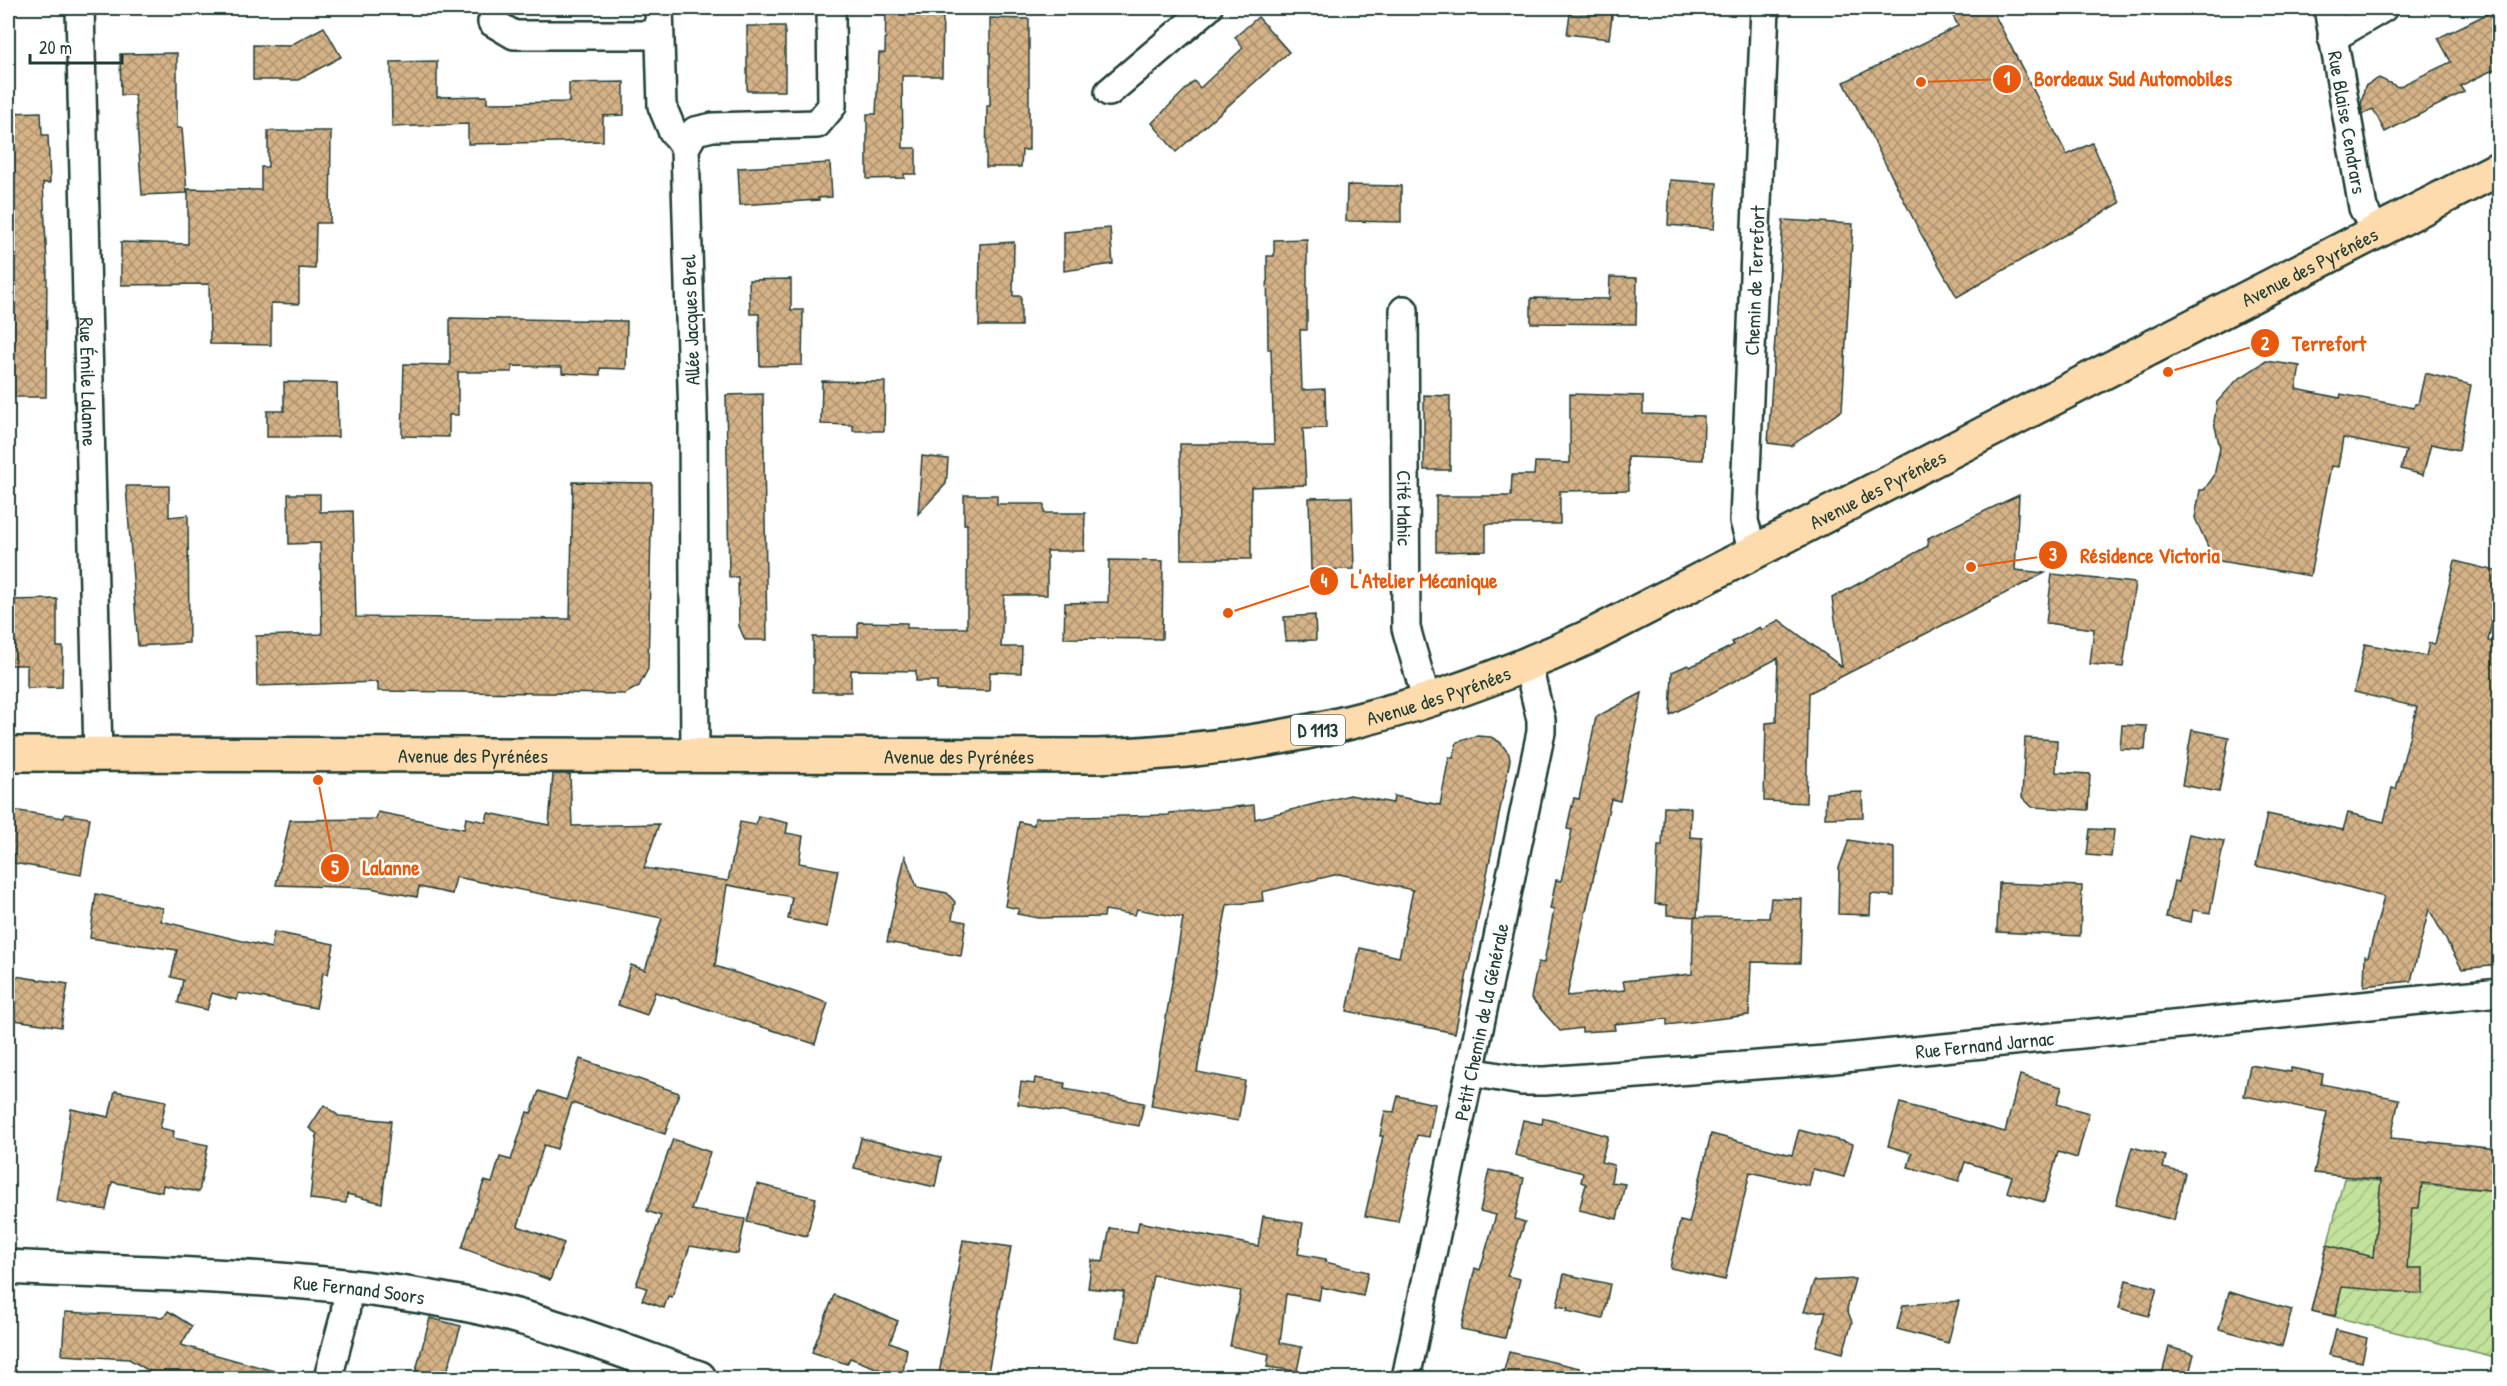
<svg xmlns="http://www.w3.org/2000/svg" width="2507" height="1386" font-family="'Patrick Hand',sans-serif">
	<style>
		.garden { fill: url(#garden-furrows); stroke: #708f67; stroke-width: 1.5 }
		.building { fill: url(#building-cross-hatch); stroke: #1f3d34; stroke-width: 1.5 }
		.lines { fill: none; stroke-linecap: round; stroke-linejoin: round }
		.minor-casing { stroke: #1f3d34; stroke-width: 32 }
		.tertiary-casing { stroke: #1f3d34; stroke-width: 38 }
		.primary-casing { stroke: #1f3d34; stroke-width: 38 }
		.minor { stroke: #fff; stroke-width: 27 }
		.tertiary { stroke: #fff; stroke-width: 33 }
		.primary { stroke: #fedbac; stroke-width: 33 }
		.labels { text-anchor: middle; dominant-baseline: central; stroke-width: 5; stroke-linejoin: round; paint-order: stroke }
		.shield { fill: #fff; stroke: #627771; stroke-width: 1.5 }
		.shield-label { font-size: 18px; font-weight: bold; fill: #1f3d34 }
		.street-label { font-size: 20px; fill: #1f3d34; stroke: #fff }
		.leader { fill: none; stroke: #e8590c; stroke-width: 2 }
		.callout-dot { fill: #e8590c; stroke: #fff; stroke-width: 2 }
		.mark-label { font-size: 18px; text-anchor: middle; font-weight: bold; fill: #fff }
		.callout-label { font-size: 21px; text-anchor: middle; font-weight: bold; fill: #e8590c; stroke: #fff; stroke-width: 5; stroke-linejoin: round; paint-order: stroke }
	</style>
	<defs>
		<pattern id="garden-furrows" width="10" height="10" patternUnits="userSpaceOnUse" patternTransform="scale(1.5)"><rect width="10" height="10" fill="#c2e19a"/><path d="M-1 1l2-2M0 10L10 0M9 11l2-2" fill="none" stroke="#a6c285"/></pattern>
		<pattern id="building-cross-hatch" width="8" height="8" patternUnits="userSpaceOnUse" patternTransform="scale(1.5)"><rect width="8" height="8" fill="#d5b287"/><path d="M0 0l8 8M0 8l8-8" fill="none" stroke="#ac926f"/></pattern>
	</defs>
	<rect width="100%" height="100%" fill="#fff"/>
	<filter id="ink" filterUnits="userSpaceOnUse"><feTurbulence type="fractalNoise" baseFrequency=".0167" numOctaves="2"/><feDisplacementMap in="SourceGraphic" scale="12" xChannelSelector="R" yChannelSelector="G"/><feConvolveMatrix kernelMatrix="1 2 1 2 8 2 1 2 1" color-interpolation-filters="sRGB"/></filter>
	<g filter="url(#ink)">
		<polygon class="garden" points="2344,1178 2499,1191 2499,1358 2311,1311"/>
		<g class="building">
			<polygon points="886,8 943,8 942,76 902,76 903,148 916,148 916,174 904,174 904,178 867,179 867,114 876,114 879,53 885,53"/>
			<polygon points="1571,8 1613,8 1609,39 1567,34"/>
			<polygon points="1965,8 1991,8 2067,155 2092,143 2120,203 1957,297 1920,232 1844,82 1958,26 1952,14"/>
			<polygon points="2499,8 2499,67 2460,86 2464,92 2385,132 2373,109 2363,114 2361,105 2365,86 2379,78 2398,87 2451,62 2438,38"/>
			<polygon points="1258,17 1289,52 1176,152 1152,123 1194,81 1200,88 1243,48 1235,37"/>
			<polygon points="990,18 1029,19 1029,150 1022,150 1021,167 986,167 987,106 990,106"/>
			<rect x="747" y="26" width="38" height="65"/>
			<polygon points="324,27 341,57 298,80 253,80 253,45 289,46"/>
			<polygon points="177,53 177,128 182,128 187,193 142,195 135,95 121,95 120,54"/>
			<polygon points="437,61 437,97 487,96 487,103 569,102 569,83 624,82 624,115 603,116 603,141 468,144 468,124 392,127 391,62"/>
			<polygon points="41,112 42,135 48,135 50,183 43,183 47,264 46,397 8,397 8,113"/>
			<polygon points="268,131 331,131 330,223 316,223 315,269 299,268 299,304 271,303 271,345 210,344 209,284 121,285 121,242 188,244 188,189 261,190 261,167 268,167"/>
			<polygon points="830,163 832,197 818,198 819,200 740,205 738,168"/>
			<polygon points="1670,180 1717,183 1714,229 1668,225"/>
			<polygon points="1347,185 1401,186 1401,222 1346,221"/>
			<polygon points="1783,220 1853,224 1842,410 1791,446 1768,443"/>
			<polygon points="1110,228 1113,264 1064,271 1064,232"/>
			<polygon points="1307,239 1307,330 1300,330 1302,390 1325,389 1326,428 1303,429 1306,485 1251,487 1251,559 1181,559 1180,444 1274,444 1271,349 1268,349 1267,256 1274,256 1274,240"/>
			<polygon points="1014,242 1013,296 1021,296 1021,326 979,326 980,244"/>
			<polygon points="1610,277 1637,278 1636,324 1531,323 1531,298 1609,299"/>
			<polygon points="791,279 791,310 803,310 802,365 760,366 759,314 750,314 749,280"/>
			<polygon points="450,318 627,321 626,369 600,368 600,375 562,373 562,367 512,366 512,372 458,372 458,415 449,415 449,437 402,436 404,364 450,365"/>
			<polygon points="2266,361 2300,366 2296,389 2340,398 2341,394 2414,408 2415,404 2418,404 2425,373 2471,385 2459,450 2431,444 2423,475 2401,469 2406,451 2343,438 2338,467 2331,466 2310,576 2214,560 2195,518 2200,490 2204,490 2214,476 2220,448 2214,422 2217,402 2237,380"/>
			<polygon points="822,381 885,382 884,431 853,431 853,425 821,424"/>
			<polygon points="284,382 337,383 338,437 267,437 267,411 284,411"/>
			<polygon points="763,394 767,640 745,640 739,626 738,577 729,577 726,395"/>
			<polygon points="1570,394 1643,396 1643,414 1704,416 1703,460 1628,457 1629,490 1560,491 1560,524 1486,524 1486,551 1436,552 1436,496 1511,496 1512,475 1534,475 1535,462 1570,463"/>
			<polygon points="1424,395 1450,396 1450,470 1424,470"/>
			<polygon points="922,456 948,459 947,474 946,484 918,514"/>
			<polygon points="573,482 652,483 648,669 639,686 625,694 378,691 378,682 257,686 256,636 322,634 320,543 289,544 288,494 320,494 320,512 353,511 356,617 570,619"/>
			<polygon points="126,486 169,486 169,517 188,515 189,643 138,646"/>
			<polygon points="964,495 997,495 997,504 1044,504 1044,513 1085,513 1084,551 1047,551 1047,595 1004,595 1001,647 1022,647 1021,673 990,672 989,691 937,690 937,681 916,681 916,671 851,670 851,692 813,692 813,637 858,637 858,622 907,623 907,628 967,628 967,524 964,524"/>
			<polygon points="2019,495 2015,570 2045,573 1809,693 1806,803 1764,801 1766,723 1776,722 1778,658 1670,715 1672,672 1688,665 1690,667 1734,645 1732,642 1760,627 1762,630 1779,620 1842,667 1832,598 1928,546 1928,538"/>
			<polygon points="1352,497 1354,569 1311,570 1309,498"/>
			<polygon points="1109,560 1163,561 1162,639 1064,638 1065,603 1108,602"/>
			<polygon points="2455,561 2499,572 2499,589 2488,641 2499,643 2499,965 2462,969 2429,909 2411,981 2364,986 2365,956 2368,957 2384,897 2290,871 2290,873 2256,866 2267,814 2343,830 2348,813 2384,822 2392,788 2396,789 2417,707 2354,692 2365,644 2426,656 2429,643 2435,644"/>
			<polygon points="2052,574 2135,583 2123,667 2090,664 2094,629 2046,623"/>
			<polygon points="57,599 57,647 63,647 62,687 27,688 27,665 8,665 8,600"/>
			<polygon points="1315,615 1316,640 1286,641 1284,617"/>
			<polygon points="1642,693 1620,801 1611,799 1567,996 1625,990 1623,981 1692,974 1694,917 1697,917 1667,915 1667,905 1655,904 1658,846 1662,846 1664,807 1691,808 1690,837 1702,838 1697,917 1769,918 1771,898 1802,899 1800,963 1751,962 1749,1015 1667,1025 1667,1019 1614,1024 1615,1030 1598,1031 1582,1032 1582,1028 1560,1031 1531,998 1538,962 1544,963 1554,910 1550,909 1553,895 1556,880 1561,881 1572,830 1567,829 1570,814 1574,798 1579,799 1596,717"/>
			<polygon points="2122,725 2147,726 2145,750 2120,749"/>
			<polygon points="2192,730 2229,737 2219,792 2182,785"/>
			<polygon points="1477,736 1491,737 1500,742 1509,754 1510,760 1455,1033 1347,1011 1360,948 1399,957 1413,890 1339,874 1262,892 1263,901 1227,905 1197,1072 1245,1081 1238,1121 1151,1106 1183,918 1137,909 1135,915 1105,910 1104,917 1038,918 1017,914 1019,909 1005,906 1019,822 1034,825 1035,818 1169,815 1170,813 1254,805 1255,819 1350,795 1393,803 1394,796 1440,805 1449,757 1453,758 1457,742"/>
			<polygon points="2025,738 2057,740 2056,772 2090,774 2088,810 2032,807 2022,797"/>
			<polygon points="553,774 570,774 572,826 659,824 644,868 728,881 740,822 756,825 758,816 788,823 786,833 803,836 799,863 838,870 827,927 788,919 792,897 727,885 715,966 828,1003 815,1044 655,992 647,1015 618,1005 631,965 645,970 662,918 456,877 452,894 419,887 417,897 370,888 276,885 290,820 376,819 378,812 464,829 466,818 486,822 488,813 549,825"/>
			<polygon points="1862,792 1863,817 1825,818 1826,793"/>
			<polygon points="12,810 64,818 65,814 90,818 81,875 8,862 8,838"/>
			<polygon points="2090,829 2114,830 2111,857 2087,855"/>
			<polygon points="2189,834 2224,841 2210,913 2193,910 2191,922 2166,917 2174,881 2179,882"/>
			<polygon points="1849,840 1894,848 1894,896 1871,894 1870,915 1838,914 1839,868"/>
			<polygon points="905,856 917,887 947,893 955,902 952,919 966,922 961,956 887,942"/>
			<polygon points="1999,883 2082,886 2080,936 1997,932"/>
			<polygon points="96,894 163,908 161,921 271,948 274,932 334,944 328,974 323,973 316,1008 239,993 237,1000 212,993 207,1010 178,1003 183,980 171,977 177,950 90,938"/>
			<polygon points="8,975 68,984 61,1027 8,1019"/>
			<polygon points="580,1059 679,1093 665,1134 572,1103 557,1149 544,1145 518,1226 564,1243 550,1280 462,1248 484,1181 492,1183 500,1157 511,1160 527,1112 531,1113 539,1091 566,1100"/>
			<polygon points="2250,1065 2291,1072 2291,1068 2323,1074 2321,1084 2399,1099 2391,1138 2499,1149 2499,1191 2422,1183 2419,1208 2412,1208 2407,1268 2423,1268 2423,1294 2342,1287 2335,1316 2311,1311 2327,1245 2373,1257 2381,1180 2314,1173 2327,1112 2244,1096"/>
			<polygon points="2020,1075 2062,1087 2057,1104 2089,1113 2077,1158 2058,1152 2044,1202 2007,1192 2012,1176 1965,1162 1959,1181 1908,1167 1912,1153 1888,1146 1900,1103 2005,1132"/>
			<polygon points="1035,1078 1065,1083 1064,1089 1144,1103 1139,1126 1018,1104 1021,1082 1034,1084"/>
			<polygon points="115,1091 166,1101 160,1128 174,1131 173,1138 208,1145 199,1192 163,1185 162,1192 112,1182 106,1210 57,1201 71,1109 109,1117"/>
			<polygon points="1398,1096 1435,1104 1429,1137 1417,1135 1398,1222 1365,1216 1383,1136 1380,1136 1385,1111 1394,1112"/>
			<polygon points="324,1105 339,1116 391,1121 382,1203 347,1194 346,1203 310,1199 317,1134 309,1128"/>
			<polygon points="1543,1118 1608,1136 1601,1162 1614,1165 1611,1182 1625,1184 1617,1219 1579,1210 1586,1184 1581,1182 1583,1173 1515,1155 1523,1120 1542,1124"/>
			<polygon points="1799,1130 1853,1144 1844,1177 1813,1169 1809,1186 1750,1172 1725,1280 1670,1268 1680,1221 1689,1223 1711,1134 1792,1155"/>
			<polygon points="861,1138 941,1157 935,1187 854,1168"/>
			<polygon points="673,1139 710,1152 691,1210 745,1219 738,1254 690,1246 672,1297 668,1296 664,1308 642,1300 647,1288 636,1285 661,1216 647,1211"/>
			<polygon points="2132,1147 2166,1156 2163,1168 2185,1173 2174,1220 2116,1205"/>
			<polygon points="1489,1170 1524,1178 1515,1219 1525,1222 1507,1276 1520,1279 1505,1338 1461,1329 1475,1268 1480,1270 1496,1215 1480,1211"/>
			<polygon points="757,1184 816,1198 807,1236 747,1222"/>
			<polygon points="1263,1216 1303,1223 1298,1254 1326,1259 1325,1262 1368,1272 1363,1296 1321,1287 1319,1300 1286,1294 1280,1343 1302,1347 1297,1371 1267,1367 1269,1354 1230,1346 1241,1291 1153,1275 1140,1342 1116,1337 1124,1292 1088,1288 1092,1260 1103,1262 1110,1228 1137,1232 1139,1222 1258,1246"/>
			<polygon points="963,1240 1011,1247 987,1378 961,1378 939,1374"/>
			<polygon points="1564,1274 1610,1284 1603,1319 1567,1311 1568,1308 1557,1306"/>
			<polygon points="1855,1279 1847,1309 1852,1322 1843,1353 1816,1346 1826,1311 1804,1312 1814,1281"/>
			<polygon points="2126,1280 2157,1288 2149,1316 2119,1308"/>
			<polygon points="2229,1292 2292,1310 2282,1346 2219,1329"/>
			<polygon points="834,1295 898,1321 890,1342 907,1349 902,1378 850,1358 847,1364 812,1352"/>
			<polygon points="1959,1301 1948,1343 1897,1329 1903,1305"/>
			<polygon points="168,1311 192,1326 181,1345 274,1371 273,1378 161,1378 129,1359 62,1355 65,1312 164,1317"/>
			<polygon points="430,1318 461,1326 445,1378 415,1374"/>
			<polygon points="2336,1330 2367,1338 2362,1362 2329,1355"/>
			<polygon points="2169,1347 2194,1354 2188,1378 2161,1378"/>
			<polygon points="1509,1352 1580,1368 1579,1378 1502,1378"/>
		</g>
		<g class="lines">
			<g class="minor-casing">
				<g id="minor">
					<path id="s1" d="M80 8 98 755"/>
					<polyline points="659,8 662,106 672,130 685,148"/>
					<path id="s2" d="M2328 8 2363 208 2376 232"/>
					<polyline points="492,22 514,35 659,35"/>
					<polyline points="2332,38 2383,8"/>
					<polyline points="1109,92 1208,8"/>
					<path id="s3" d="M1404 310 1406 628 1427 702"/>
					<path id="s4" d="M1753 552 1744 521 1765 8"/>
					<polyline points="695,755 693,420 685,148 695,131 713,127 817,124 832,106 831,8"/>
					<path id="s5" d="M1471 1072 1522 1081H1545L1824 1060 2500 992"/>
					<polyline points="328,1378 345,1314 348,1287"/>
					<path id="s6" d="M1406 1378 1541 732V720L1528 665"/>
				</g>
			</g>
			<g class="tertiary-casing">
				<g id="tertiary">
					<path id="s7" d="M8 1267C164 1275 330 1274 483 1308 557 1324 628 1353 699 1378"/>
				</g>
			</g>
			<g class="primary-casing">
				<g id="primary">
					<path id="s8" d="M8 754 1097 756C1277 750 1431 711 1593 635L2500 168"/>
				</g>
			</g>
			<use href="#minor" class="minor"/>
			<use href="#tertiary" class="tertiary"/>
			<use href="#primary" class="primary"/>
		</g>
	</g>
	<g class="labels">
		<rect class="shield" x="1291" y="715" width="54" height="30" rx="4.5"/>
		<g class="shield-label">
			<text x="1318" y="730">D 1113</text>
		</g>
		<g class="street-label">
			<text stroke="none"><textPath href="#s2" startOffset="116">Rue Blaise Cendrars</textPath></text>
			<text stroke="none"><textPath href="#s8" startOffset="2409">Avenue des Pyrénées</textPath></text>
			<text stroke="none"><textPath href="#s4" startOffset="273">Chemin de Terrefort</textPath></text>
			<text transform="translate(690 320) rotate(-92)">Allée Jacques Brel</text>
			<text stroke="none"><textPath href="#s1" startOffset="374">Rue Émile Lalanne</textPath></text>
			<text stroke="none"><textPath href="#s8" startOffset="1923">Avenue des Pyrénées</textPath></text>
			<text stroke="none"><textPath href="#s3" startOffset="198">Cité Mahic</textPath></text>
			<text stroke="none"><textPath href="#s8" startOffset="1437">Avenue des Pyrénées</textPath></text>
			<text stroke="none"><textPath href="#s8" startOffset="465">Avenue des Pyrénées</textPath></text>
			<text stroke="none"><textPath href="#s8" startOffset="951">Avenue des Pyrénées</textPath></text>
			<text stroke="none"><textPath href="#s6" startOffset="364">Petit Chemin de la Générale</textPath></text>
			<text stroke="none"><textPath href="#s5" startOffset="516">Rue Fernand Jarnac</textPath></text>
			<text stroke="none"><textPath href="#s7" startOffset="352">Rue Fernand Soors</textPath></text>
		</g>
	</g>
	<path class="leader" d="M1921 82L2007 79M2168 372L2265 343M1971 567L2053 555M1228 613L1324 581M318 780L335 868"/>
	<g class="callout-dot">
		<circle cx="1921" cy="82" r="6"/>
		<circle cx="2168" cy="372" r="6"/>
		<circle cx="1971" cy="567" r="6"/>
		<circle cx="1228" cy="613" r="6"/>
		<circle cx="318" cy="780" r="6"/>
		<circle cx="2007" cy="79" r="15"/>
		<circle cx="2265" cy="343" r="15"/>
		<circle cx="2053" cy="555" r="15"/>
		<circle cx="1324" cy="581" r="15"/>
		<circle cx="335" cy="868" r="15"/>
	</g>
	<g class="mark-label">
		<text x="2007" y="85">1</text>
		<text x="2265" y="350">2</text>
		<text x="2053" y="561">3</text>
		<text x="1324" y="587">4</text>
		<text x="335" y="874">5</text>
	</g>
	<g class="callout-label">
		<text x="2133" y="86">Bordeaux Sud Automobiles</text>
		<text x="2329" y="351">Terrefort</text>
		<text x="2150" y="563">Résidence Victoria</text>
		<text x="1424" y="588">L'Atelier Mécanique</text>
		<text x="391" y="875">Lalanne</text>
	</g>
	<rect width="2507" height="1386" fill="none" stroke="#fff" stroke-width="30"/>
	<rect x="15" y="15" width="2477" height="1356" fill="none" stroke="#1f3d34" stroke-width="2" filter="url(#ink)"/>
	<path d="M30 54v9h92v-9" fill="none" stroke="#1f3d34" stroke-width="3"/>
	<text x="39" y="54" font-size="18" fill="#1f3d34" stroke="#ffffff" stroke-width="4.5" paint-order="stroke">20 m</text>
</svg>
